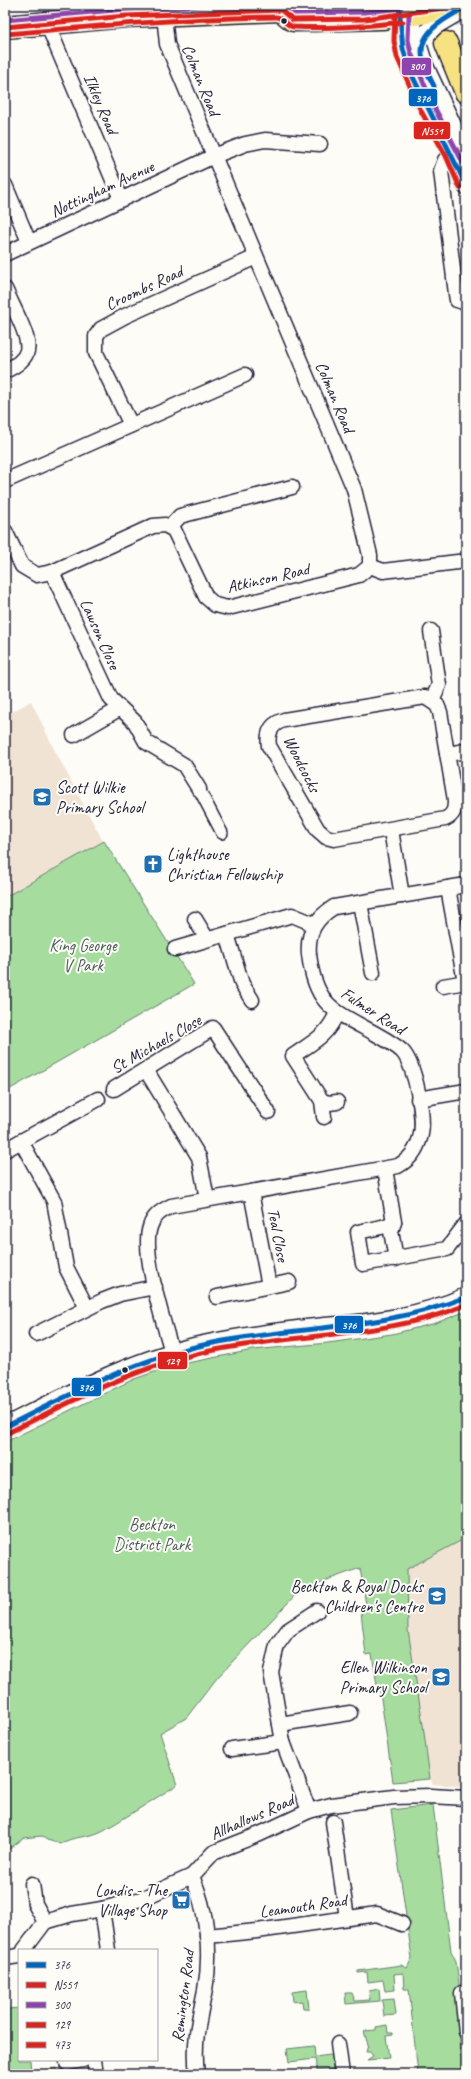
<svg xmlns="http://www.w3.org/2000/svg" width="471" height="2079" font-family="Caveat,sans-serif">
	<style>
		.built { fill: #f0e3d4 }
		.green { fill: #a7dc9f; stroke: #647f6d }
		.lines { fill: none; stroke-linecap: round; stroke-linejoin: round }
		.trunk-tunnel { stroke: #d1d0d1; stroke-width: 22; stroke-dasharray: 22 11; stroke-linecap: butt }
		.pedestrian-casing { stroke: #22223b; stroke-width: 14 }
		.minor-casing { stroke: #22223b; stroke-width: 17 }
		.tertiary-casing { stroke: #22223b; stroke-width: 21 }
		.primary-casing { stroke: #22223b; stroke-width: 25 }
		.trunk-casing { stroke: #22223b; stroke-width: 25 }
		.pedestrian { stroke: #fdfcf7; stroke-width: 11 }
		.minor { stroke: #fdfcf7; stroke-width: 14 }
		.tertiary { stroke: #fdfcf7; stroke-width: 18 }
		.primary { stroke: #f7e281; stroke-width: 22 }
		.trunk { stroke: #f7e281; stroke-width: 22 }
		.tertiary-bridge-casing { stroke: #22223b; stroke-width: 21; stroke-linecap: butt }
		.primary-bridge-casing { stroke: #22223b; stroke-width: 25; stroke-linecap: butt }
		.tertiary-bridge { stroke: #fdfcf7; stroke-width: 18 }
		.primary-bridge { stroke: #f7e281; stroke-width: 22 }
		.bus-1-casing { stroke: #fdfcf7; stroke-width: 8 }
		.bus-2-casing { stroke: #fdfcf7; stroke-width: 8 }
		.bus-3-casing { stroke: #fdfcf7; stroke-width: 8 }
		.bus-4-casing { stroke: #fdfcf7; stroke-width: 8 }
		.bus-5-casing { stroke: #fdfcf7; stroke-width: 8 }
		.bus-1 { stroke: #0065bd; stroke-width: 5 }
		.bus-2 { stroke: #dc241f; stroke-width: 5 }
		.bus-3 { stroke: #8e44ad; stroke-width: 5 }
		.bus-4 { stroke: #dc241f; stroke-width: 5 }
		.bus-5 { stroke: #dc241f; stroke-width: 5 }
		.bus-dot { fill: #22223b; stroke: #fdfcf7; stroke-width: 1.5 }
		.labels { text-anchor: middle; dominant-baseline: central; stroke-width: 4; stroke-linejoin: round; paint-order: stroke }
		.street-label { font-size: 17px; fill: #22223b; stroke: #fdfcf7 }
		.poi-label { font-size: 17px; fill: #22223b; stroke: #fdfcf7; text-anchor: end }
		.park-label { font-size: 17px; fill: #4a5a59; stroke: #fdfcf7 }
		.line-badge { stroke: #fdfcf7; stroke-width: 1.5 }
		.badge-label { font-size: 11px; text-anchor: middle; font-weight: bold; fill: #fff }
	</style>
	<rect width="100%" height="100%" fill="#fdfcf7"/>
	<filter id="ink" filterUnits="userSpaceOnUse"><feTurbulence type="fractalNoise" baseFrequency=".025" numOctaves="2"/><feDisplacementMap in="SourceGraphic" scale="8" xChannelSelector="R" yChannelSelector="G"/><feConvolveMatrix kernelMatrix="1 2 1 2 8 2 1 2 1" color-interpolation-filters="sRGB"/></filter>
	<g filter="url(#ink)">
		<g class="built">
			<polygon points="31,701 56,753 103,841 5,897 5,716"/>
			<polygon points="466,1538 466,1787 433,1784 430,1779 423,1725 408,1630 407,1569"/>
		</g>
		<g class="green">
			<polygon points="104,841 194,984 5,1092 5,897"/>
			<path d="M466 1311V1538L407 1569 408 1630 423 1725 430 1779 393 1782 379 1685H377L372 1654 366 1655 361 1612 367 1611 360 1568 300 1590 217 1678 186 1718 160 1733 177 1785C152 1800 126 1818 102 1831 89 1838 71 1836 61 1844L47 1840 41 1836 24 1838 5 1852V1442L134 1379 172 1366 253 1350 328 1343 392 1334 436 1323Z"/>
			<polygon points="433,1805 451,1951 456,1961 462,2008 457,2009 463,2074 418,2074 409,1989 404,1989 403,1973 394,1974 395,1990 385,1991 383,1980 368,1982 367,1972 358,1973 358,1971 401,1965 407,1968 412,1958 391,1810"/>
			<polygon points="5,1984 8,2009 19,2008 19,2060 30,2060 31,2073 56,2068 57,2074 5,2074"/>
			<polygon points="379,1989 380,2001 346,2004 345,1993 352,1993 355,2001 370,2000 369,1991"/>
			<polygon points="307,1990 309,2009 303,2009 302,2001 293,2002 292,1992"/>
			<polygon points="394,1999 396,2015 384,2016 382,2000"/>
			<polygon points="387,2025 388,2033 393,2033 393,2035 386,2036 389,2058 367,2060 373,2056 370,2052 366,2052 368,2045 364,2031 376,2030 376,2027"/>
			<polygon points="314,2046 315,2057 330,2055 335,2058 336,2069 317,2071 315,2059 289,2062 287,2049"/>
		</g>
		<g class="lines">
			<polyline class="trunk-tunnel" points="459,5 466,22"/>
			<g class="pedestrian-casing">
				<polyline id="pedestrian" points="199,789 222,833"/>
			</g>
			<g class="minor-casing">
				<g id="minor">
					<polyline points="164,15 167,44 354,489 370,555 370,566"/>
					<polyline points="50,23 51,33 121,199"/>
					<polyline points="452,153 445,160 441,171 456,294 457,300 466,303"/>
					<polyline points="5,185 29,242"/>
					<polyline points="5,254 214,156 245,144 265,140 320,144"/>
					<path d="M5 289C10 300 15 310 20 321 31 346 33 358 5 371"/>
					<polyline points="131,425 96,353 96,336 101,329 125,316 256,257"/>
					<polyline points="5,481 245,375"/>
					<polyline points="170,527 180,516 292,487"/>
					<polyline points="5,531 22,566 37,575 52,572 153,526 165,525 174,530 206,597 215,605 228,608 359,575 370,566"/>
					<polyline points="370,566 383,571 466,561"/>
					<polyline points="52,572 111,699 135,722 146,742 184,765 199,789"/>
					<polyline points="431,631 439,685 432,700"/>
					<path d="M425 697 437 705 440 712 455 800C455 809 454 815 445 819L334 839 326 837 318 830 269 746C267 733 271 724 284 720Z"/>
					<polyline points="74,735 119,709"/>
					<polyline points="447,754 466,751"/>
					<polyline points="391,830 402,896"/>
					<polyline points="448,888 465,982"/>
					<polyline points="360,903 373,973"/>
					<polyline points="195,919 207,939"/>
					<polyline points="227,934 242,984 252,1000"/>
					<polyline points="175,949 292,915 314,924"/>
					<polyline points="443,986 466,982"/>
					<polyline points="146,1070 199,1157 207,1199"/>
					<polyline points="114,1089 213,1028 268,1112"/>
					<polyline points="418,1099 466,1091"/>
					<polyline points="322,1101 329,1103 337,1102"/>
					<path d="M324 1117 322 1101 293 1056C314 1041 326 1037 337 1013"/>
					<polyline points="21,1141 54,1201 66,1267 87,1308"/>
					<polyline points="5,1150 98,1099"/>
					<polyline points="385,1169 394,1222 391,1231 396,1259"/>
					<polyline points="251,1192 269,1286"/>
					<polyline points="394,1222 386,1226 358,1232 363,1264 447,1249 466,1224"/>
					<polyline points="217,1297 289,1282"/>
					<polyline points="36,1334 102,1301 120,1294 155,1287"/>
					<path d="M172 1352C164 1324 141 1252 150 1227 153 1216 161 1211 171 1206L398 1166C410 1159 416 1151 420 1138 426 1120 415 1064 402 1051 394 1044 385 1039 376 1034 334 1011 315 1006 309 954 307 932 316 918 334 907L466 885"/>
					<polyline points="280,1724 350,1713"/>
					<polyline points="232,1749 283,1742"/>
					<polyline points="309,1811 283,1742 271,1672 277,1645 288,1630 317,1611"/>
					<polyline points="333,1822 347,1918"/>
					<path d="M192 1876C207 1911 212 1952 205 1990 199 2020 193 2042 197 2074"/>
					<polyline points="32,1884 35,1904 45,1922"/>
					<polyline points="102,1909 108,1950"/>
					<polyline points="207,1936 257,1931 377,1914 402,1924"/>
					<polyline points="24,1950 45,1922 72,1914 102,1909 141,1899 192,1876 213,1853 222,1849 260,1834 309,1811 331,1805 394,1797 431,1796 466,1798"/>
					<polyline points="5,1958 19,1956"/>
					<polyline points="462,1993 466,2032"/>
					<polyline points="338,2044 342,2074"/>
					<polyline points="94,2060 96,2074"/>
					<polyline points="67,2063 83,2060"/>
				</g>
			</g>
			<g class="tertiary-casing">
				<g id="tertiary">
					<polyline points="401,11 412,27 424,66 466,155"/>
					<polyline points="402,15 401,41 404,55 427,108 452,153 466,185"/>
					<path d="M5 1427C70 1394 136 1358 208 1344 247 1336 286 1331 325 1327 374 1323 421 1317 466 1297"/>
				</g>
			</g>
			<g class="primary-casing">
				<g id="primary">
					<polyline points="281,10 293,20 315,20 382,18 421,13"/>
					<polyline points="5,27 126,16 281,10 288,5"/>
				</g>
			</g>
			<g class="trunk-casing">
				<polyline id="trunk" points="446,43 466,92"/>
			</g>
			<use href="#pedestrian" class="pedestrian"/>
			<use href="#minor" class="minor"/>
			<use href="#tertiary" class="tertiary"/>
			<use href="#primary" class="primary"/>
			<use href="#trunk" class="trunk"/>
			<g class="tertiary-bridge-casing">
				<polyline id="tertiary-bridge" points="428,32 435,25 464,8"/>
			</g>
			<g class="primary-bridge-casing">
				<polyline id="primary-bridge" points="421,13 465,5"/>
			</g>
			<use href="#tertiary-bridge" class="tertiary-bridge"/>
			<use href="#primary-bridge" class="primary-bridge"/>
			<g class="bus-1-casing">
				<g id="bus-1">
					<polyline points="399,5 403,49 411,73 466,185"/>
					<path d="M434 86C430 78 425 70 423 60 416 32 446 18 466 7"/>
					<path d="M5 1427C71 1394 136 1359 208 1344 294 1326 384 1330 466 1297"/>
				</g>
			</g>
			<g class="bus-2-casing">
				<g id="bus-2">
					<polyline points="395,15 394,41 397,57 421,111 446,156 460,188"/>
					<path d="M6 34C95 26 185 18 276 17 283 17 286 26 294 27 330 29 367 26 403 22"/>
				</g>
			</g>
			<g class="bus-3-casing">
				<g id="bus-3">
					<polyline points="286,5 295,13 365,12 401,8"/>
					<polyline points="409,15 408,40 411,53 433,105 466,168"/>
					<polyline points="5,20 125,9 211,5"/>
				</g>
			</g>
			<g class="bus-4-casing">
				<path id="bus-4" d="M8 1433C73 1400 138 1366 210 1351 295 1333 385 1338 466 1305"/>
			</g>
			<g class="bus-5-casing">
				<polyline id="bus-5" points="5,27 126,16 281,10 293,20 365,19 465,5"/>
			</g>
			<use href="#bus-1" class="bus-1"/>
			<use href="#bus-2" class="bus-2"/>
			<use href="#bus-3" class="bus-3"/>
			<use href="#bus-4" class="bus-4"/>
			<use href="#bus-5" class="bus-5"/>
		</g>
	</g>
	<defs>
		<g id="school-square" transform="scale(1)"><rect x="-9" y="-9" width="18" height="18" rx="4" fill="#1f6fb2" stroke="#fdfcf7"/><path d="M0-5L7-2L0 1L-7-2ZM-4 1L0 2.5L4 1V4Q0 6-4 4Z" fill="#fff"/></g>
		<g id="church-square" transform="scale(1)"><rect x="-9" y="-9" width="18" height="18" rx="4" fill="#1f6fb2" stroke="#fdfcf7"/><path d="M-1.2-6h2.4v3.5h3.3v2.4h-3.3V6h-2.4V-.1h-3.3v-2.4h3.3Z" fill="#fff"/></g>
		<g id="supermarket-square" transform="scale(1)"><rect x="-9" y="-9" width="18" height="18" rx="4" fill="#1f6fb2" stroke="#fdfcf7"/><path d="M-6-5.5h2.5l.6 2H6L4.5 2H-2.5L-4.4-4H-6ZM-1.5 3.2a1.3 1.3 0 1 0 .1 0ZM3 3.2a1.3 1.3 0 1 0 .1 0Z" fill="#fff"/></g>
	</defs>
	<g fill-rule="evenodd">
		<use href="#school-square" x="42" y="797"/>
		<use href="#church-square" x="153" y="864"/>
		<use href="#school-square" x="437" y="1596"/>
		<use href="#school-square" x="441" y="1677"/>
		<use href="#supermarket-square" x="181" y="1900"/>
	</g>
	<g class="bus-dot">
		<circle cx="284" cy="21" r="3.5"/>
		<circle cx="125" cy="1370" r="3.5"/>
	</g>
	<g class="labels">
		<g class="street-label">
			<text transform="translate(201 80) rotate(68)">Colman Road</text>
			<text transform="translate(101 104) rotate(67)">Ilkley Road</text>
			<text transform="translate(102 189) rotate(-25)">Nottingham Avenue</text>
			<text transform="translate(144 288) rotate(-25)">Croombs Road</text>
			<text transform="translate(335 397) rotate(67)">Colman Road</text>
			<text transform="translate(268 578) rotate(-13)">Atkinson Road</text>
			<text transform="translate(100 634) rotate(66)">Lawson Close</text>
			<text transform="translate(302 764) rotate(63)">Woodcocks</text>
			<text transform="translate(373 1011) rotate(33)">Fulmer Road</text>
			<text transform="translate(156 1044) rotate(-30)">St Michaels Close</text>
			<text transform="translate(278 1235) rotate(79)">Teal Close</text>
			<text transform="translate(252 1817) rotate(-24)">Allhallows Road</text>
			<text transform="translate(303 1906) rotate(-8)">Leamouth Road</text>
			<text transform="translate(183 1996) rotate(-83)">Remington Road</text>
		</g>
		<g class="poi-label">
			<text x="56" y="787" text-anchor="start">Scott Wilkie<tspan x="56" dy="20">Primary School</tspan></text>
			<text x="167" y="854" text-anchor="start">Lighthouse<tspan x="167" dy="20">Christian Fellowship</tspan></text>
			<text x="423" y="1586">Beckton &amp; Royal Docks<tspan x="423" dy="20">Children's Centre</tspan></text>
			<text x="427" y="1667">Ellen Wilkinson<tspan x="427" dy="20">Primary School</tspan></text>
			<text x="167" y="1890">Londis - The<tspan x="167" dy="20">Village Shop</tspan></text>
		</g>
		<g class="park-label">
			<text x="83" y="945">King George<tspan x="83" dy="20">V Park</tspan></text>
			<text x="152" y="1524">Beckton<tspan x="152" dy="20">District Park</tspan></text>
		</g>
	</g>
	<g class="line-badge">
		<rect x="401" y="57" width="31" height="19" rx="4" fill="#8e44ad"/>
		<rect x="408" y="88" width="30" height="19" rx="4" fill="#0065bd"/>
		<rect x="413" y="121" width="38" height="19" rx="4" fill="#dc241f"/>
		<rect x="334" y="1315" width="30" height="19" rx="4" fill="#0065bd"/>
		<rect x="157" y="1351" width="31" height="19" rx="4" fill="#dc241f"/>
		<rect x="71" y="1377" width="31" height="20" rx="4" fill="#0065bd"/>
	</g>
	<g class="badge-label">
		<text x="417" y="70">300</text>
		<text x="423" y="102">376</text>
		<text x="432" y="135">N551</text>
		<text x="349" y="1329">376</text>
		<text x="172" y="1365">129</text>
		<text x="86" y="1391">376</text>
	</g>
	<rect width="471" height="2079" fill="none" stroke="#fdfcf7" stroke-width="20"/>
	<rect x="10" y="10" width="451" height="2059" fill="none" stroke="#22223b" stroke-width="1.5" filter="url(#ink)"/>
	<rect x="18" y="1949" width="140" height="112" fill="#fdfcf7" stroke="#a5a5ac"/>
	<rect x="26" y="1962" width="20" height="6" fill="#0065bd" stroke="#a5a5ac"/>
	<text x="54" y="1969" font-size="12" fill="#22223b">376</text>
	<rect x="26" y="1982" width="20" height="6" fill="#dc241f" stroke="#a5a5ac"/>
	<text x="54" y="1989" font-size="12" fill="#22223b">N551</text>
	<rect x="26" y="2002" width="20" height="6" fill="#8e44ad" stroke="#a5a5ac"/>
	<text x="54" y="2009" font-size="12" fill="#22223b">300</text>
	<rect x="26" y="2022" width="20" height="6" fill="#dc241f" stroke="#a5a5ac"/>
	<text x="54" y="2029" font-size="12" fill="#22223b">129</text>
	<rect x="26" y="2042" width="20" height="6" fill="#dc241f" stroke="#a5a5ac"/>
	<text x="54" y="2049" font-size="12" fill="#22223b">473</text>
</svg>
